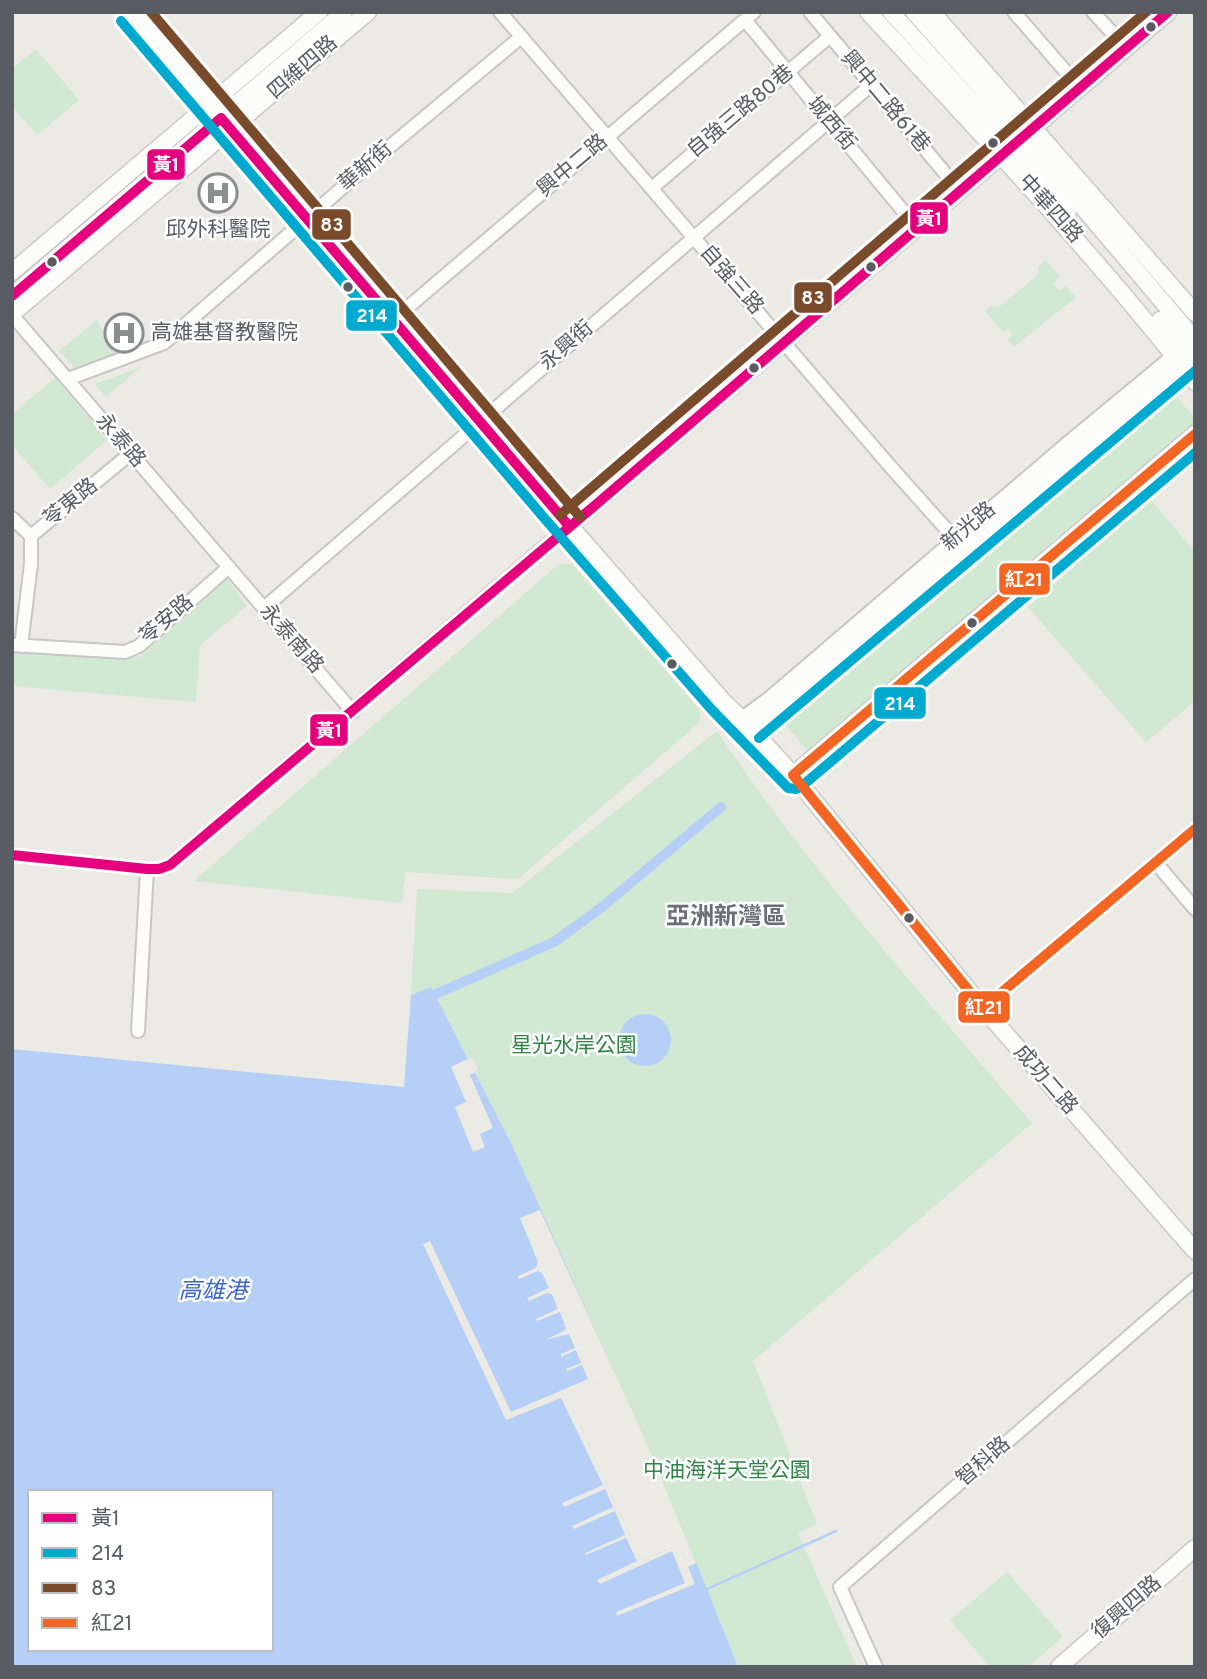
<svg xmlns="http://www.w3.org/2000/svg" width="1207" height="1679" font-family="Overpass,'Noto Sans TC',sans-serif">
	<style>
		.green { fill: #d1e8d2 }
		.water { fill: #b6cff7; fill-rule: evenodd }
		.pier { fill: #ebeae4 }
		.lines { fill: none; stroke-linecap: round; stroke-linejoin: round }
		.stream { stroke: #b6cff7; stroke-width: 2.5 }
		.canal { stroke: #b6cff7; stroke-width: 10 }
		.street-casing { stroke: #c7c6c6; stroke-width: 16 }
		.secondary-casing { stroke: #c9c9c9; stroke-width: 19 }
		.street { stroke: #fcfcfb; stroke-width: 12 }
		.secondary { stroke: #fcfcfb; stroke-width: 16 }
		.bus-1-casing { stroke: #fff; stroke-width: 16 }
		.bus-2-casing { stroke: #fff; stroke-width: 16 }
		.bus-3-casing { stroke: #fff; stroke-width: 16 }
		.bus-4-casing { stroke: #fff; stroke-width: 16 }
		.bus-1 { stroke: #e5007d; stroke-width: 10 }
		.bus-2 { stroke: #00a9ce; stroke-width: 10 }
		.bus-3 { stroke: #7a4b2a; stroke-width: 10 }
		.bus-4 { stroke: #f26522; stroke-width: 10 }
		.bus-dot { fill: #5a5c63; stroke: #fff; stroke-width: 2.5 }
		.labels { text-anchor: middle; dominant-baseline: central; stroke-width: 5; stroke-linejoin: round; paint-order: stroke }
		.street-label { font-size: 21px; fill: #5a5c63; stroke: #fff }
		.poi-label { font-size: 21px; fill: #5a5c63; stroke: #fff }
		.park-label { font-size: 21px; fill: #2f8543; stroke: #fff }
		.water-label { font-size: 23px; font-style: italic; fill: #3b66ca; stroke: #fff }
		.quarter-label { font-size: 24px; font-weight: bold; fill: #6b6e75; stroke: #fff }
		.line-badge { stroke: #fff; stroke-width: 2.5 }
		.badge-label { font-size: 19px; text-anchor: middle; font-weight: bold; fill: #fff }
	</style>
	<rect width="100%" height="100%" fill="#ebeae4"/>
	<g class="green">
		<polygon points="36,49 79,100 37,135 12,106 12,69"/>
		<polygon points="1046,260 1060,277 1053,283 1059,291 1066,286 1076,297 1014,347 1007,339 1013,334 1008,328 1003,332 985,311 991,306 999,307 1039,274 1038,267"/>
		<polygon points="97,320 106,338 121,335 135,348 76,370 59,351"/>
		<polygon points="141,367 106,397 95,384"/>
		<polygon points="55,378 107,440 50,489 12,445 12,414"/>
		<polygon points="1164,383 1195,418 1195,427 809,753 777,714"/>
		<polygon points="1150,499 1195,552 1195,701 1146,742 1028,607"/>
		<polygon points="559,564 572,564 700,710 700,722 518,879 405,872 402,903 194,881"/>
		<polygon points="227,579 247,606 200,645 196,702 12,686 12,648 140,657"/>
		<path d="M717 731C810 870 923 996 1032 1123L753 1361 817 1524 798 1533 857 1667H738L648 1446 536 1201 431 987 411 995 417 889 512 893Z"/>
		<polygon points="1007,1572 1063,1637 1028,1667 990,1667 950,1620"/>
	</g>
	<g class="water">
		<path d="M431 987 512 1145 615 1374 567 1395 641 1560 679 1545 686 1561 695 1559 738 1667H12V1049L404 1087 411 995ZM30 1492H271V1649H30Z"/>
		<circle cx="645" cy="1040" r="26"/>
	</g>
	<g class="pier">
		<polygon points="472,1057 478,1070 470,1075 493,1128 480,1134 485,1147 473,1152 455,1107 466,1102 451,1067"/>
		<polygon points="540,1210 615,1374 567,1395 641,1560 679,1545 686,1561 695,1559 696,1563 688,1567 695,1584 617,1616 616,1612 685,1583 672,1551 600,1584 597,1580 637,1561 626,1538 586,1555 585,1553 625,1535 615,1511 574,1529 572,1526 613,1507 605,1489 564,1507 562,1503 603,1485 561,1398 506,1420 423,1244 430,1241 511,1412 588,1379 582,1365 567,1371 566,1369 581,1363 576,1350 561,1357 561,1354 575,1348 569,1334 545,1340 564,1331 566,1328 560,1312 537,1321 536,1319 558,1309 552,1294 547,1293 529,1301 527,1298 549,1288 542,1273 538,1271 519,1279 518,1276 536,1268 538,1262 520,1218"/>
	</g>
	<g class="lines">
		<polyline class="stream" points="707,1589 836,1531"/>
		<polyline class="canal" points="436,994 554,942 602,907 721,807"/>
		<g class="street-casing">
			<g id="street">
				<polyline points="500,12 889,465 963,548"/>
				<polyline points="810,12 960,191"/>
				<polyline points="1014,12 1080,88"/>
				<polyline points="1093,12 1116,37 1129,45"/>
				<polyline points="745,20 918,229"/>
				<polyline points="652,188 830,36"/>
				<polyline points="12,315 353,712"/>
				<polyline points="393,320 754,12"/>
				<polyline points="68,379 164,343 388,148 521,37"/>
				<polyline points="12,518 31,536"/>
				<polyline points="264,608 871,85"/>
				<polyline points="12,645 125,652 139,646 229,567"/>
				<polyline points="21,646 31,564 31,536 131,453"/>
				<polyline points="742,718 768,699 1065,445 1180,350"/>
				<polyline points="800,784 1195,445"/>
				<polyline points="12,855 147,869 159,869 170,865 569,526"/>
				<polyline points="1156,863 1195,909"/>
				<polyline points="983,1008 1195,829"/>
				<polyline points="138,1031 147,869"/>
				<polyline points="876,1667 840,1587 1195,1279"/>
			</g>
		</g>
		<g class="secondary-casing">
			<g id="secondary">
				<polyline points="132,12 556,510 723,701 750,727 793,775 983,1008 1195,1251"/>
				<path d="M868 12C981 133 1093 253 1195 382"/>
				<polyline points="891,12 1012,146 1068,212"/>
				<polyline points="914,12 1004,114 1195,340"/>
				<polyline points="932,12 1195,313"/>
				<polyline points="12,272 319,12"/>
				<polyline points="12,296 344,12"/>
				<polyline points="12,314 368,12"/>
				<polyline points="1160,320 1195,363"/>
				<polyline points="569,526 1168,12"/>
				<polyline points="750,727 1195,352"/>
				<polyline points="793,775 1195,434"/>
				<polyline points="1059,1667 1195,1548"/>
			</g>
		</g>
		<use href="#street" class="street"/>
		<use href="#secondary" class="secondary"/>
		<g class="bus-1-casing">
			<g id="bus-1">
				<polyline points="12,296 221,118 569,526"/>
				<polyline points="12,855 147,869 159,869 170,865 599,502 1168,12"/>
			</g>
		</g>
		<g class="bus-2-casing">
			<g id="bus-2">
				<polyline points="121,21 545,519 712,710 788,788 796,789 802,786 1195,453"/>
				<polyline points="759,738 1195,371"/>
			</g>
		</g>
		<g class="bus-3-casing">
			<g id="bus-3">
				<polyline points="151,12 580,517"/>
				<polyline points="560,515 1146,12"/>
			</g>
		</g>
		<g class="bus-4-casing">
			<polyline id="bus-4" points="1195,434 793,775 983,1008 1195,829"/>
		</g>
		<use href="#bus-1" class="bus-1"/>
		<use href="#bus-2" class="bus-2"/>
		<use href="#bus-3" class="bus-3"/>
		<use href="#bus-4" class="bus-4"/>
	</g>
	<defs>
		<g id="hospital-ring" transform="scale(2.0125)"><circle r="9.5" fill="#fff" stroke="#8d8e90" stroke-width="1.5"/><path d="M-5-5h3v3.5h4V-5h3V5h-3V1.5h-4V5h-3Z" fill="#8d8e90"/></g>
	</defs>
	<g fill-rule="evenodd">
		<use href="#hospital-ring" x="218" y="193"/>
		<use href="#hospital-ring" x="124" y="333"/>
	</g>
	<g class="bus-dot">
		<circle cx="1151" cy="27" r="6"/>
		<circle cx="993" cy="143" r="6"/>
		<circle cx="52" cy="262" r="6"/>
		<circle cx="871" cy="267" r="6"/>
		<circle cx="348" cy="287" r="6"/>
		<circle cx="754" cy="368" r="6"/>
		<circle cx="972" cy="623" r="6"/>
		<circle cx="672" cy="664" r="6"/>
		<circle cx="909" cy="918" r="6"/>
	</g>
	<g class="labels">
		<g class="street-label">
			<text transform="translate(303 68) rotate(-41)">四維四路</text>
			<text transform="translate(885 102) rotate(50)">興中二路61巷</text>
			<text transform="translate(741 112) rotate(-40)">自強三路80巷</text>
			<text transform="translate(831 124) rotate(50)">城西街</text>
			<text transform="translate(573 166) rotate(-40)">興中二路</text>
			<text transform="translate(366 167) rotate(-41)">華新街</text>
			<text transform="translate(1050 209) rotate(48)">中華四路</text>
			<text transform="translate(731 280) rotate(49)">自強三路</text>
			<text transform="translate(567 346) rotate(-41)">永興街</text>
			<text transform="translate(120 441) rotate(49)">永泰路</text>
			<text transform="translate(71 503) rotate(-39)">苓東路</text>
			<text transform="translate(969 527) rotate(-40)">新光路</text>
			<text transform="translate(167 620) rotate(-41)">苓安路</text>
			<text transform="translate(291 639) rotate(49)">永泰南路</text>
			<text transform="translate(1045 1080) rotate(49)">成功二路</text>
			<text transform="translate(984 1462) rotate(-41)">智科路</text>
			<text transform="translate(1127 1608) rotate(-41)">復興四路</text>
		</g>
		<g class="poi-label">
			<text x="218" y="230">邱外科醫院</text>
			<text x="151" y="333" text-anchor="start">高雄基督教醫院</text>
		</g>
		<g class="park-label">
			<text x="574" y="1046">星光水岸公園</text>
			<text x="727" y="1471">中油海洋天堂公園</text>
		</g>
		<g class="water-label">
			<text x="213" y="1292">高雄港</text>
		</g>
		<g class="quarter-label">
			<text x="726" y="918">亞洲新灣區</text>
		</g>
	</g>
	<g class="line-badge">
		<rect x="146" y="148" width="40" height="33" rx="7" fill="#e5007d"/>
		<rect x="909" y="201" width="40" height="34" rx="7" fill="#e5007d"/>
		<rect x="311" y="208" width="41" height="33" rx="7" fill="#7a4b2a"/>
		<rect x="793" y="281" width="40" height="33" rx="7" fill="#7a4b2a"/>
		<rect x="345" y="299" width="53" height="33" rx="7" fill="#00a9ce"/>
		<rect x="998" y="562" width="53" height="34" rx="7" fill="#f26522"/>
		<rect x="873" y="686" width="54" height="34" rx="7" fill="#00a9ce"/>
		<rect x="309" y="713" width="40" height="34" rx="7" fill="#e5007d"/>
		<rect x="957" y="990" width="54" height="34" rx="7" fill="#f26522"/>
	</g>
	<g class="badge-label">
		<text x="166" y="171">黃1</text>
		<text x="929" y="225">黃1</text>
		<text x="332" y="231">83</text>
		<text x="813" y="304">83</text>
		<text x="372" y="322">214</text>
		<text x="1024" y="586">紅21</text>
		<text x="900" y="710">214</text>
		<text x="329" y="737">黃1</text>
		<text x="984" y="1014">紅21</text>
	</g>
	<rect width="1207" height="1679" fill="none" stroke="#5a5c63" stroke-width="28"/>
	<rect x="28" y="1490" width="245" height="161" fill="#ffffff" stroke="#bdbec1" stroke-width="2"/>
	<rect x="42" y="1513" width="35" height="10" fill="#e5007d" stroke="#bdbec1" stroke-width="2"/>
	<text x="91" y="1525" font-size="21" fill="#5a5c63">黃1</text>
	<rect x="42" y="1548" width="35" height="10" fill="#00a9ce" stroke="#bdbec1" stroke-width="2"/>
	<text x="91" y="1560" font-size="21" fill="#5a5c63">214</text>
	<rect x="42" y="1583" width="35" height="10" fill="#7a4b2a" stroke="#bdbec1" stroke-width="2"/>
	<text x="91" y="1595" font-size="21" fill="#5a5c63">83</text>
	<rect x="42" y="1618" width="35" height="10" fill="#f26522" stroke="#bdbec1" stroke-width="2"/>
	<text x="91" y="1630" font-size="21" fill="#5a5c63">紅21</text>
</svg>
